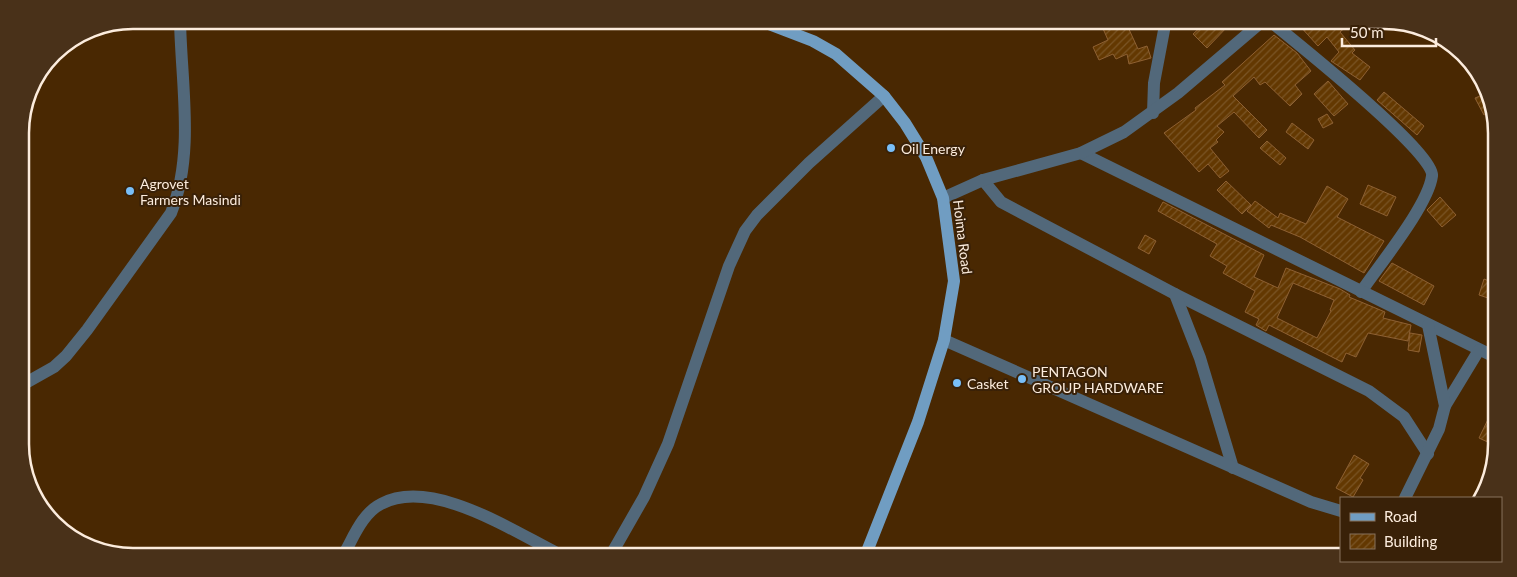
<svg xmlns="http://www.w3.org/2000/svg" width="1517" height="577" font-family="Lato,sans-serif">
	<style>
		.building { fill: url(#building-hatch); stroke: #8e6032; fill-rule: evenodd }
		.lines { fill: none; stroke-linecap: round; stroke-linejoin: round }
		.minor { stroke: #52687a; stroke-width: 12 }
		.major { stroke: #709dc2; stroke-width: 12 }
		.poi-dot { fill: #79bff8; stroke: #392108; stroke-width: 2 }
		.labels { text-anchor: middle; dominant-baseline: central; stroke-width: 4; stroke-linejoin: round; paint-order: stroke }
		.poi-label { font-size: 14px; fill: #fcecdd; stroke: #392108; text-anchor: start }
		.street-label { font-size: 14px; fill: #fcecdd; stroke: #392108 }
		.rim { fill: none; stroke: #fcecdd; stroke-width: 2.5 }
	</style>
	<defs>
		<pattern id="building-hatch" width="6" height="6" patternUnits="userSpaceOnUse" patternTransform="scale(1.25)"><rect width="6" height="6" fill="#633801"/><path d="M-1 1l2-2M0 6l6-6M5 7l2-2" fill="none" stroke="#7a5526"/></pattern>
	</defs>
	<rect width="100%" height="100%" fill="#492802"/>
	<g class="building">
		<polygon points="1101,24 1127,25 1138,49 1147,46 1151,58 1129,64 1127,54 1116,59 1113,54 1099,60 1093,47 1108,40"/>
		<polygon points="1203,25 1229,25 1207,48 1193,34"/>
		<polygon points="1299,25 1347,26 1340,32 1355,50 1352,53 1370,67 1360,80 1331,61 1339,52 1327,37 1318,46"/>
		<polygon points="1274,35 1297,53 1311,71 1295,85 1302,94 1290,106 1265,82 1260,85 1254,77 1233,96 1267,130 1259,138 1234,112 1217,126 1224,132 1216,140 1218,142 1210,148 1229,171 1220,178 1208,164 1199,172 1164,133 1196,110 1195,108 1225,85 1222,82"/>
		<polygon points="1328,81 1348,104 1334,116 1314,94"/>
		<polygon points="1384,92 1424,126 1417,135 1377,100"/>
		<polygon points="1485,94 1493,110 1484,115 1475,98"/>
		<polygon points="1327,114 1333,123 1323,128 1318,119"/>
		<polygon points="1292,123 1314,140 1308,149 1286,132"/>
		<polygon points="1267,141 1286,158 1280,165 1260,148"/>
		<polygon points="1226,181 1251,205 1242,214 1217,190"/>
		<polygon points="1368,185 1396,197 1387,216 1360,204"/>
		<polygon points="1327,186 1348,199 1337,217 1384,241 1364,273 1300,237 1271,225 1269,228 1247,211 1255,201 1278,218 1280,213 1306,224"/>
		<polygon points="1440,197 1456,215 1442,227 1427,210"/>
		<path d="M1163 202 1264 255 1254 277 1278 288 1286 268 1340 289 1350 295 1349 297 1385 312 1383 318 1411 325 1408 341 1368 333 1356 357 1346 353 1342 362 1269 325 1266 331 1256 325 1259 319 1245 312 1255 291 1223 273 1227 266 1210 256 1217 244 1158 211ZM1293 283 1334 300 1330 310 1331 311 1317 338 1277 318Z"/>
		<polygon points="1145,235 1156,241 1149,254 1138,248"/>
		<polygon points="1392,263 1434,286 1424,305 1379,281"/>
		<polygon points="1484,279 1494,283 1494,300 1479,295"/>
		<polygon points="1410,333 1422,335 1419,352 1408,350"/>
		<polygon points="1492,411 1492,444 1479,438"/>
		<polygon points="1354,455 1369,464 1360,478 1363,480 1353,497 1336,488"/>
	</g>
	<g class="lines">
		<g class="minor">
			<path d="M1275 25C1298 44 1436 154 1432 176 1428 206 1379 265 1361 292"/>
			<polyline points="1153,113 1154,83 1165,25"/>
			<polyline points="1081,153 1493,356"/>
			<polyline points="983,180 1001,202 1175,294 1369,391 1404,417 1428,454"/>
			<polyline points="943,198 983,180 1081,153 1124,132 1178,93 1258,25"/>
			<polyline points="1175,294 1200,358 1233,468"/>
			<polyline points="944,340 1311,502 1341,511"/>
			<path d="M22 385 54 367 66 356 87 330 171 213C195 154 181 82 180 20"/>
			<polyline points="1445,406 1479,350"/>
			<polyline points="1405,498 1439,429 1445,406 1428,325"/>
			<path d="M345 552C354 536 363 513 381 504 431 477 511 530 557 553"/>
			<polyline points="612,553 644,497 668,444 729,266 745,231 757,215 809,163 884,96"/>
		</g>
		<polyline class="major" points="766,23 813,41 836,54 884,96 905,123 926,157 943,198 954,281 944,340 918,422 866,554"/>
	</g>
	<g class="poi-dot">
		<circle cx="891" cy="148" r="5"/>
		<circle cx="130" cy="191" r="5"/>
		<circle cx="1022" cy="379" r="5"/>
		<circle cx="957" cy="383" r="5"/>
	</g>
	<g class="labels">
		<g class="poi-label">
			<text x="901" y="148">Oil Energy</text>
			<text x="140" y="183">Agrovet<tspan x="140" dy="16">Farmers Masindi</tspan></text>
			<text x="1032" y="371">PENTAGON<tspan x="1032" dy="16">GROUP HARDWARE</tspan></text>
			<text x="967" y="383">Casket</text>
		</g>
		<g class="street-label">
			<text transform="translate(963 237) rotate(83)">Hoima Road</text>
		</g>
	</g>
	<path d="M0 0H1517V577H0ZM133 29H1384A104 104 0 0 1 1488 133V444A104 104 0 0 1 1384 548H133A104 104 0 0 1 29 444V133A104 104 0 0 1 133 29Z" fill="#493119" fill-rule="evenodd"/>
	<path class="rim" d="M133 29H1384A104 104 0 0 1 1488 133V444A104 104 0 0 1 1384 548H133A104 104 0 0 1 29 444V133A104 104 0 0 1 133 29Z"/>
	<rect x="1340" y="497" width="162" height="65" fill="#392108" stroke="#87725d"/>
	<rect x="1350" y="513" width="25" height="8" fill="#709dc2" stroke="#87725d"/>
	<text x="1384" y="522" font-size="15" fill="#fcecdd">Road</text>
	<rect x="1350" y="534" width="25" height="15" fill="url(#building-hatch)" stroke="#87725d"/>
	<text x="1384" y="547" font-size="15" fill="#fcecdd">Building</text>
	<path d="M1342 38v8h94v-8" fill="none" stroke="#fcecdd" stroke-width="2.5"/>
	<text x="1350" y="38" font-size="15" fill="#fcecdd" stroke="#392108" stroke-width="4" paint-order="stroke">50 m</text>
</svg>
